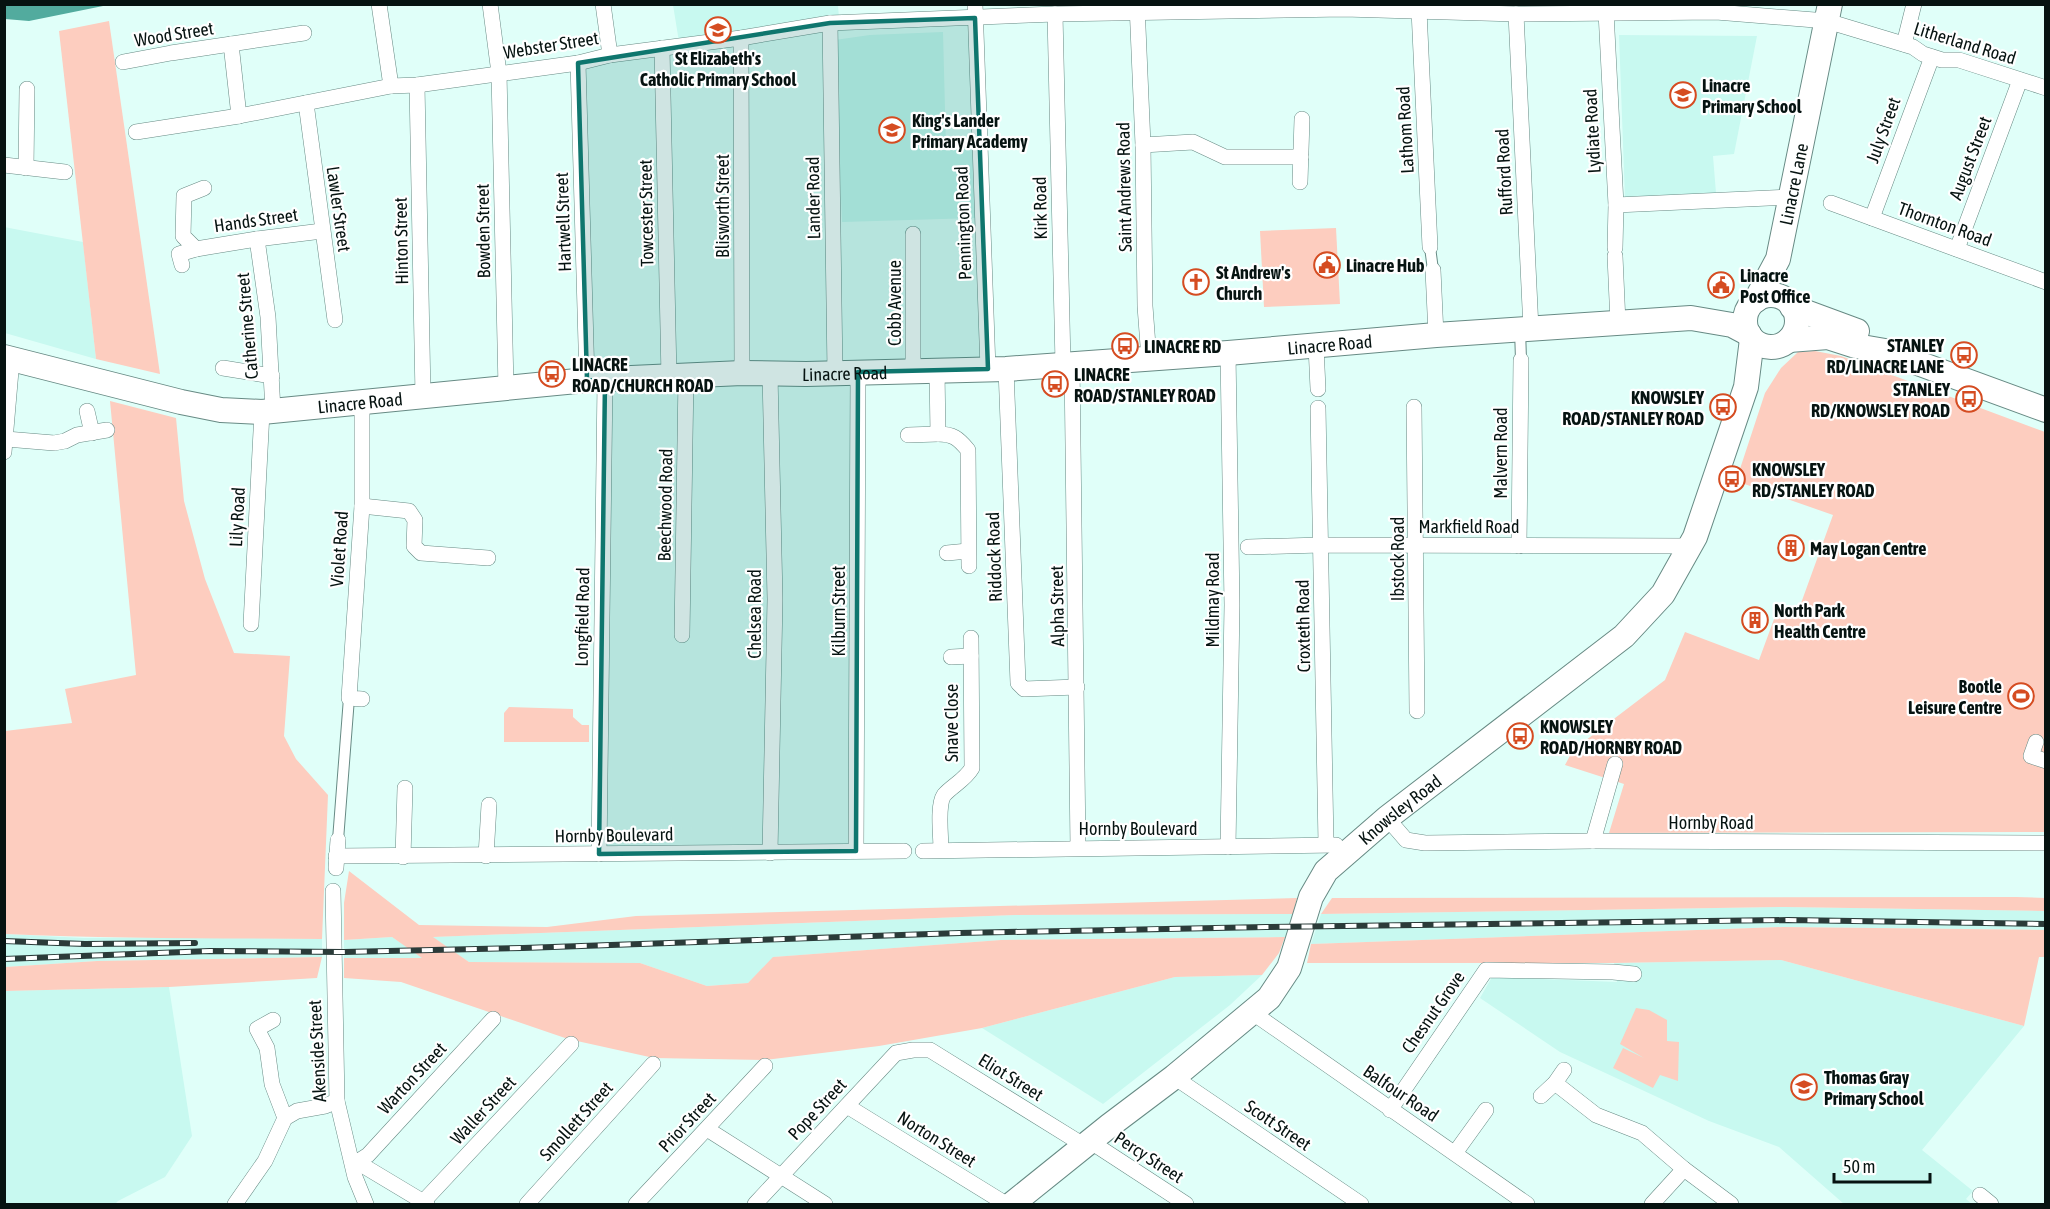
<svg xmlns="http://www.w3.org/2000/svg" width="2050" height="1209" font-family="'Asap Condensed',sans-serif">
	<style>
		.built { fill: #c8f9f0 }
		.green { fill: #fdcdbf }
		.water { fill: #52ab9e }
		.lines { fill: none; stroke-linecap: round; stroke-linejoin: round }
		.pedestrian-casing { stroke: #678a84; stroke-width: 12 }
		.minor-casing { stroke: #678a84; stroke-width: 16 }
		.primary-casing { stroke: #678a84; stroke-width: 26 }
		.pedestrian { stroke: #fff; stroke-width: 10 }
		.minor { stroke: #fff; stroke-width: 15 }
		.primary { stroke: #fff; stroke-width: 24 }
		.rail-casing { stroke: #2b3b39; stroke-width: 6 }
		.rail { stroke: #fff; stroke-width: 4; stroke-dasharray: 11; stroke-linecap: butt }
		.marked { fill: #0f766e; fill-opacity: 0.2; stroke: #0f766e; stroke-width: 4.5; stroke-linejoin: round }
		.labels { text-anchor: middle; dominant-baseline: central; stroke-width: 4.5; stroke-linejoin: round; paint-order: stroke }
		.street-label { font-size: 18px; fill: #061311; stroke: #fff }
		.poi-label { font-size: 18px; font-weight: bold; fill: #061311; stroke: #fff; text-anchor: start }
	</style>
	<rect width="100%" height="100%" fill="#e0fff9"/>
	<g class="built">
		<polygon points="673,5 838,5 839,18 679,42"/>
		<polygon points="943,32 946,150 972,149 975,218 842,222 835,40 870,35"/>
		<polygon points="1619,35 1757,36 1734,154 1713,156 1716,193 1625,199"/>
		<polygon points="4,227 83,242 96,359 5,333"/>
		<polygon points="1785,907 2046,911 2045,930 1783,927 1311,944 1321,914"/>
		<polygon points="1293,914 1285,937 1001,940 774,957 748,983 707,986 640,963 469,962 432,937 1015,915"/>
		<polygon points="5,934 84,938 187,937 322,939 322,957 97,961 5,967"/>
		<polygon points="392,937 423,958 344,958 344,940"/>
		<polygon points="1781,960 2024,1026 1922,1150 1973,1191 1966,1199 1972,1204 1844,1204 1779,1147 1709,1121 1560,1052 1480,998 1492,977 1617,982 1614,963"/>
		<polygon points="1262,975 1230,1005 1103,1104 982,1028 1175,977"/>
		<polygon points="169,987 192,1136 165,1177 118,1201 115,1204 5,1204 4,991"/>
	</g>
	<g class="green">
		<polygon points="109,21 160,374 96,359 59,31"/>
		<polygon points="1336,228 1340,304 1264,307 1260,231"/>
		<polygon points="1815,351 1841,356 2045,432 2045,832 1609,833 1624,784 1565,765 1573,750 1665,680 1685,632 1759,660 1777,611 1796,617 1833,515 1736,481 1765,393 1781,368 1798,352"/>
		<path d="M110 401 176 418 184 501 205 579 234 653 290 656 284 736 296 759 328 795 322 939C216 938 110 939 5 934V731L72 723 65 689 136 675Z"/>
		<polygon points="509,707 573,709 573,717 582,725 589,725 589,742 504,742 504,713"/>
		<polygon points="349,871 419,925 547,927 636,916 1297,898 1293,914 1015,915 433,937 469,962 640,963 707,986 748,983 773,957 1001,940 1285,937 1279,953 1262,975 1175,977 982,1028 879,1046 765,1060 654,1058 568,1039 401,982 344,978 344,958 422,958 392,937 344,940 344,903"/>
		<polygon points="2016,897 2045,898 2045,911 1785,907 1321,914 1332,898"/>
		<polygon points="1783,927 2046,930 2045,957 2039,957 2024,1026 1781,960 1614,963 1307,963 1311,944"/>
		<polygon points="322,957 317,978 169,987 5,991 5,967 97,961"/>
		<polygon points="1636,1008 1649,1010 1667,1020 1667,1041 1679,1042 1678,1081 1660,1075 1653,1088 1613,1068 1623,1048 1644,1058 1620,1044"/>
	</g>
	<polygon class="water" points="4,5 5,4 108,5 29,21 5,19"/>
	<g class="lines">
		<g class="pedestrian-casing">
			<g id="pedestrian">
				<polyline points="1430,247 1433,270"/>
				<polyline points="1520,329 1521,360"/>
				<polyline points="338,840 349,698"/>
			</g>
		</g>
		<g class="minor-casing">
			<g id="minor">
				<polyline points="379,4 391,86"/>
				<polyline points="490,4 499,73 506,388"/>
				<polyline points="603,4 610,55"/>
				<polyline points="975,4 988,369"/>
				<polyline points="1137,4 1143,145 1145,306 1149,359"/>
				<polyline points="1419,10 1430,247"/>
				<polyline points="1606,12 1616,205 1615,248"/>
				<polyline points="1055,14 1063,364"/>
				<polyline points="1516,14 1531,329"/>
				<polyline points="830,23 835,373"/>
				<polyline points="741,38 742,373"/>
				<polyline points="231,44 239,116"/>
				<polyline points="1904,44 1914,4"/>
				<polyline points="662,48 669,377"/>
				<polyline points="123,62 171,53 304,33"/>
				<polyline points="578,63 587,380"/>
				<polyline points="417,85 423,396"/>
				<polyline points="306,103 335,320"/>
				<polyline points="136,132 239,116 391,86 417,85 578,63 610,55 741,38 830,23 1055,14 1344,9 1516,14 1716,12 1827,21 1913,47 1923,54 1942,60 1959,60 2046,88"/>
				<polyline points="1143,145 1193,142 1225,157 1301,157"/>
				<polyline points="4,165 65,172"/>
				<polyline points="26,168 27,89"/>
				<polyline points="1300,182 1302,119"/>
				<polyline points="204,188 184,196 183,236 196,249 257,239 322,231"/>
				<polyline points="1831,203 2046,282"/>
				<polyline points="1616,205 1790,197"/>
				<polyline points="1872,218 1932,57"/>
				<polyline points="913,234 913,372"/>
				<polyline points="257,239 268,317 273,411"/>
				<polyline points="1957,249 2020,80"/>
				<polyline points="1615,256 1618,323"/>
				<polyline points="182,265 179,254 196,249"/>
				<polyline points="1433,270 1436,335"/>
				<polyline points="1316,346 1318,389"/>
				<polyline points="1228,353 1232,605 1228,847"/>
				<polyline points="1072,364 1078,848"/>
				<polyline points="223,368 272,376"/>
				<polyline points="1006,369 1018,683 1024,689 1077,687"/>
				<path d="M937 371 938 434C953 434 958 438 968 450L969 566"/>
				<polyline points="770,374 775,599 770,853"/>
				<polyline points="1414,407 1417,711"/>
				<polyline points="1318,408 1326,844"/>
				<polyline points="87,411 92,433"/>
				<polyline points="908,435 938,434"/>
				<polyline points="6,439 54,443 65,441 77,435 107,430"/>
				<polyline points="4,452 12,359"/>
				<polyline points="362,506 409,511 415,520 414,546 421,553 488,558"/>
				<polyline points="1519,546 1521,360"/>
				<polyline points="1248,547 1321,545 1690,546"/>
				<polyline points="947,553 968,551"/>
				<polyline points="251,624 262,412"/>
				<polyline points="682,635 686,376"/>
				<polyline points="951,657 971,656"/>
				<polyline points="362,699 349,698 362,506 362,402"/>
				<polyline points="2036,742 2031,756 2046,761"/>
				<polyline points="1387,818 1406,840 1425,843 1593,841 2046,843"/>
				<polyline points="1593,841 1615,764"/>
				<path d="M941 849C941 837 937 805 944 795 953 785 965 780 972 768L971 638"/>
				<polyline points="856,851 858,372"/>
				<polyline points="923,851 1336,845"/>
				<polyline points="599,854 605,381"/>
				<polyline points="336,856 904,851"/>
				<polyline points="486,856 489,805"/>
				<polyline points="403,857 405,788"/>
				<polyline points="336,868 338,840"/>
				<polyline points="333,891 337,1101 355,1177 366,1204"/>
				<polyline points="1253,1013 1527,1204"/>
				<polyline points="273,1020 257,1029 267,1048 272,1084 285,1118"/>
				<polyline points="1174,1077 1361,1204"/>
				<polyline points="1555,1083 1596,1115 1642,1133 1684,1169 1731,1204"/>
				<polyline points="1541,1096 1555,1083 1564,1070"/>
				<polyline points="847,1106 1006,1204"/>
				<polyline points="1390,1110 1486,970 1613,972 1634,974"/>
				<polyline points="707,1129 825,1204"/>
				<polyline points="1091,1142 1186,1204"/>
				<polyline points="1455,1153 1486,1110"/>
				<polyline points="352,1159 427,1204"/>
				<polyline points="357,1162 368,1155 493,1019"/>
				<polyline points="1980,1195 1991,1204"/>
				<polyline points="423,1202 571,1044"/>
				<polyline points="235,1204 265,1161 285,1118 297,1111 325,1106 337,1101"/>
				<polyline points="527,1204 653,1064"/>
				<polyline points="636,1204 765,1066"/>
				<polyline points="755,1204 896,1053 913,1050 930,1050 1085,1146"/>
				<polyline points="1652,1204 1684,1169"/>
			</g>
		</g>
		<g class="primary-casing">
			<g id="primary">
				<circle cx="1771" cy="321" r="26"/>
				<path id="s1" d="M1756 300 1778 259 1830 4"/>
				<polyline points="1792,307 1857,331"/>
				<polyline points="1789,340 1828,337 1856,346 1885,351 2046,410"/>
				<path id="s2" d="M4 357 181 402 221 410 262 412 587 380 742 373 806 374 1006 369 1228 353 1436 335 1691 318 1732 325 1749 334"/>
				<path id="s3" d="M1012 1204 1109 1126 1174 1077 1269 998 1289 968 1311 897 1326 871 1387 818 1624 636 1663 594 1695 537 1746 387 1752 339"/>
			</g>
		</g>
		<use href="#pedestrian" class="pedestrian"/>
		<use href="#minor" class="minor"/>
		<use href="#primary" class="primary"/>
		<g class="rail-casing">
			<g id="rail">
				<polyline points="4,941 85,944 195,943"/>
				<polyline points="4,959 210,951 344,952 523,948 960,933 1266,927 1788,920 2046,924"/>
			</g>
		</g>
		<use href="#rail" class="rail"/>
	</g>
	<path class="marked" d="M975 18 988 369 858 372 856 851 599 854 605 381 587 380 578 63 830 23Z"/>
	<defs>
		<g id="school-ring" transform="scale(1.35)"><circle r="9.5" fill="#fff" stroke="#d54c21" stroke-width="1.5"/><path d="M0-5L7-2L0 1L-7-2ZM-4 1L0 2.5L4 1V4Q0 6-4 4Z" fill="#d54c21"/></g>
		<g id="civic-ring" transform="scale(1.35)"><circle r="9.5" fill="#fff" stroke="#d54c21" stroke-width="1.5"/><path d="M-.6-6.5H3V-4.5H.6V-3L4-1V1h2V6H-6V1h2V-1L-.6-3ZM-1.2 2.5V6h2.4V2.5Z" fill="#d54c21"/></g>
		<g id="church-ring" transform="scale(1.35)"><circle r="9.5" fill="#fff" stroke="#d54c21" stroke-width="1.5"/><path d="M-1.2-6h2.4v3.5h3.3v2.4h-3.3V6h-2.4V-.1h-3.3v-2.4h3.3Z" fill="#d54c21"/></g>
		<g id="bus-ring" transform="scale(1.35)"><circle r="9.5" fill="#fff" stroke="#d54c21" stroke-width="1.5"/><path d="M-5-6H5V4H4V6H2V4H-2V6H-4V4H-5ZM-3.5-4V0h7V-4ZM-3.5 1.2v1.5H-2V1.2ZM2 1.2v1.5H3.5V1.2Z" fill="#d54c21"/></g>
		<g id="building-ring" transform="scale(1.35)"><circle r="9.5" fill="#fff" stroke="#d54c21" stroke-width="1.5"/><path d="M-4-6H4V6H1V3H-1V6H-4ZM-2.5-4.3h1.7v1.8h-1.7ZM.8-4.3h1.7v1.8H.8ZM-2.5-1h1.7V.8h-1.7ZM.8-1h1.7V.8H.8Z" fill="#d54c21"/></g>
		<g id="stadium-ring" transform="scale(1.35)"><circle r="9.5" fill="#fff" stroke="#d54c21" stroke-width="1.5"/><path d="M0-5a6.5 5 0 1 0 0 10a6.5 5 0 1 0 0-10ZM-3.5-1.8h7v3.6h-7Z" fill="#d54c21"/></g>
	</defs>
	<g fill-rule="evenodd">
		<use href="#school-ring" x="718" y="30"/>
		<use href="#school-ring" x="1683" y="95"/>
		<use href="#school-ring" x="892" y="130"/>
		<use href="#civic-ring" x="1327" y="265"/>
		<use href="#church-ring" x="1196" y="282"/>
		<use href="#civic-ring" x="1721" y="285"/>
		<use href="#bus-ring" x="1125" y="346"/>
		<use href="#bus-ring" x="1964" y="355"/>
		<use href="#bus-ring" x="552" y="374"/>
		<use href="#bus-ring" x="1055" y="384"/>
		<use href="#bus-ring" x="1969" y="399"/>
		<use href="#bus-ring" x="1723" y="407"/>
		<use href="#bus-ring" x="1732" y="479"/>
		<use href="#building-ring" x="1791" y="548"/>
		<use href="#building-ring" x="1755" y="620"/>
		<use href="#stadium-ring" x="2021" y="696"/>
		<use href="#bus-ring" x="1520" y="736"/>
		<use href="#school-ring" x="1804" y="1087"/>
	</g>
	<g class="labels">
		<g class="street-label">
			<text transform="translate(174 34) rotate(-9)">Wood Street</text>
			<text transform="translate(1965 43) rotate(17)">Litherland Road</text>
			<text transform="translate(551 45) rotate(-9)">Webster Street</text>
			<text transform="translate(1405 130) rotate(-93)">Lathom Road</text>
			<text transform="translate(1883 130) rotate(-70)">July Street</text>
			<text transform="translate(1592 131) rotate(-93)">Lydiate Road</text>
			<text transform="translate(1970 158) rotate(-69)">August Street</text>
			<text transform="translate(1504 172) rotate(-93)">Rufford Road</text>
			<text stroke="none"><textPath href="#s1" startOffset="123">Linacre Lane</textPath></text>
			<text transform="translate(1124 187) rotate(-91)">Saint Andrews Road</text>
			<text transform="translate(813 198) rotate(-91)">Lander Road</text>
			<text transform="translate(722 206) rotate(-90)">Blisworth Street</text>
			<text transform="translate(1040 208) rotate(-91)">Kirk Road</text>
			<text transform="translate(339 209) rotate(82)">Lawler Street</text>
			<text transform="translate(646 213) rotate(-91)">Towcester Street</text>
			<text transform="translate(256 220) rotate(-8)">Hands Street</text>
			<text transform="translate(563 222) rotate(-92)">Hartwell Street</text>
			<text transform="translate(963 223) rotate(-92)">Pennington Road</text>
			<text transform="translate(1945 224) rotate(20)">Thornton Road</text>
			<text transform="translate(483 231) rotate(-91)">Bowden Street</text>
			<text transform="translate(401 241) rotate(-91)">Hinton Street</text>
			<text transform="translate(894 303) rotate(-90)">Cobb Avenue</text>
			<text transform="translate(247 326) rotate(-95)">Catherine Street</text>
			<text stroke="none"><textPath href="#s2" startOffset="1335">Linacre Road</textPath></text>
			<text stroke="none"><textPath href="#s2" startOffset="849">Linacre Road</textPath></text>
			<text stroke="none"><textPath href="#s2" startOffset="363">Linacre Road</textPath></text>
			<text transform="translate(1500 453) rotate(-90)">Malvern Road</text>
			<text transform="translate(665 505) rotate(-89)">Beechwood Road</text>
			<text transform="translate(237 517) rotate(-87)">Lily Road</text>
			<text x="1469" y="526">Markfield Road</text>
			<text transform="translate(339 549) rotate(-86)">Violet Road</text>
			<text transform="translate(994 557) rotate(-92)">Riddock Road</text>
			<text transform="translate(1397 559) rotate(-90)">Ibstock Road</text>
			<text transform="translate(1212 600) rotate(-90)">Mildmay Road</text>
			<text transform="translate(1057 606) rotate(-91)">Alpha Street</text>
			<text transform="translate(838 611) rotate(-90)">Kilburn Street</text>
			<text transform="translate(754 614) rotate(-90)">Chelsea Road</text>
			<text transform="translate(582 617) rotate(-89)">Longfield Road</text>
			<text transform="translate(1303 626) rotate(-91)">Croxteth Road</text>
			<text transform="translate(951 723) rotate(-90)">Snave Close</text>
			<text stroke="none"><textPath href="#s3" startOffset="566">Knowsley Road</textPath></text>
			<text x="1711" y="822">Hornby Road</text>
			<text x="1138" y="828">Hornby Boulevard</text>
			<text transform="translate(614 835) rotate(-1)">Hornby Boulevard</text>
			<text transform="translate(1433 1012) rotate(-55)">Chesnut Grove</text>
			<text transform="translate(317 1051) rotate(-93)">Akenside Street</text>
			<text transform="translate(1011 1077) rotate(32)">Eliot Street</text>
			<text transform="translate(412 1078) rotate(-47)">Warton Street</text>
			<text transform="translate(1401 1093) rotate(34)">Balfour Road</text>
			<text transform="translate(817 1109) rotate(-47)">Pope Street</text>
			<text transform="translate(483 1110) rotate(-47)">Waller Street</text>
			<text transform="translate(576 1121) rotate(-48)">Smollett Street</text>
			<text transform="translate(687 1122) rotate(-47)">Prior Street</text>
			<text transform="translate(1278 1125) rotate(34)">Scott Street</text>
			<text transform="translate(937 1139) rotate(32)">Norton Street</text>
			<text transform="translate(1149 1157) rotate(33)">Percy Street</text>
		</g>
		<g class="poi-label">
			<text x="718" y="58" text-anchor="middle">St Elizabeth's<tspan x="718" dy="21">Catholic Primary School</tspan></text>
			<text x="1702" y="85">Linacre<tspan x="1702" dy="21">Primary School</tspan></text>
			<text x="912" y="120">King's Lander<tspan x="912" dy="21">Primary Academy</tspan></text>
			<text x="1346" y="265">Linacre Hub</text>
			<text x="1216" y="272">St Andrew's<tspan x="1216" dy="21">Church</tspan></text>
			<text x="1740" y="275">Linacre<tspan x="1740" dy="21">Post Office</tspan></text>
			<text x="1944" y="345" text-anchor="end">STANLEY<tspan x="1944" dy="21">RD/LINACRE LANE</tspan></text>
			<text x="1144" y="346">LINACRE RD</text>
			<text x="572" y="364">LINACRE<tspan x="572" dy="21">ROAD/CHURCH ROAD</tspan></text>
			<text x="1074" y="374">LINACRE<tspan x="1074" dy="21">ROAD/STANLEY ROAD</tspan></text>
			<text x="1950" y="389" text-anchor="end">STANLEY<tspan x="1950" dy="21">RD/KNOWSLEY ROAD</tspan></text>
			<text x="1704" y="397" text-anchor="end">KNOWSLEY<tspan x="1704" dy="21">ROAD/STANLEY ROAD</tspan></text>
			<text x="1752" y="469">KNOWSLEY<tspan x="1752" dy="21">RD/STANLEY ROAD</tspan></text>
			<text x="1810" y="548">May Logan Centre</text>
			<text x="1774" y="610">North Park<tspan x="1774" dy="21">Health Centre</tspan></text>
			<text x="2002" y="686" text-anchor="end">Bootle<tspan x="2002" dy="21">Leisure Centre</tspan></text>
			<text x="1540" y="726">KNOWSLEY<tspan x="1540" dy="21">ROAD/HORNBY ROAD</tspan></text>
			<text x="1824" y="1077">Thomas Gray<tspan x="1824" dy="21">Primary School</tspan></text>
		</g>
	</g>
	<rect width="2050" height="1209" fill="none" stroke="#061311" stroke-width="12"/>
	<path d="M1834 1173v9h96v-9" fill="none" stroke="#061311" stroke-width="3"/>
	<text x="1843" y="1173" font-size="18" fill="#061311" stroke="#ffffff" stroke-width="4.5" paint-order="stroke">50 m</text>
</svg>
